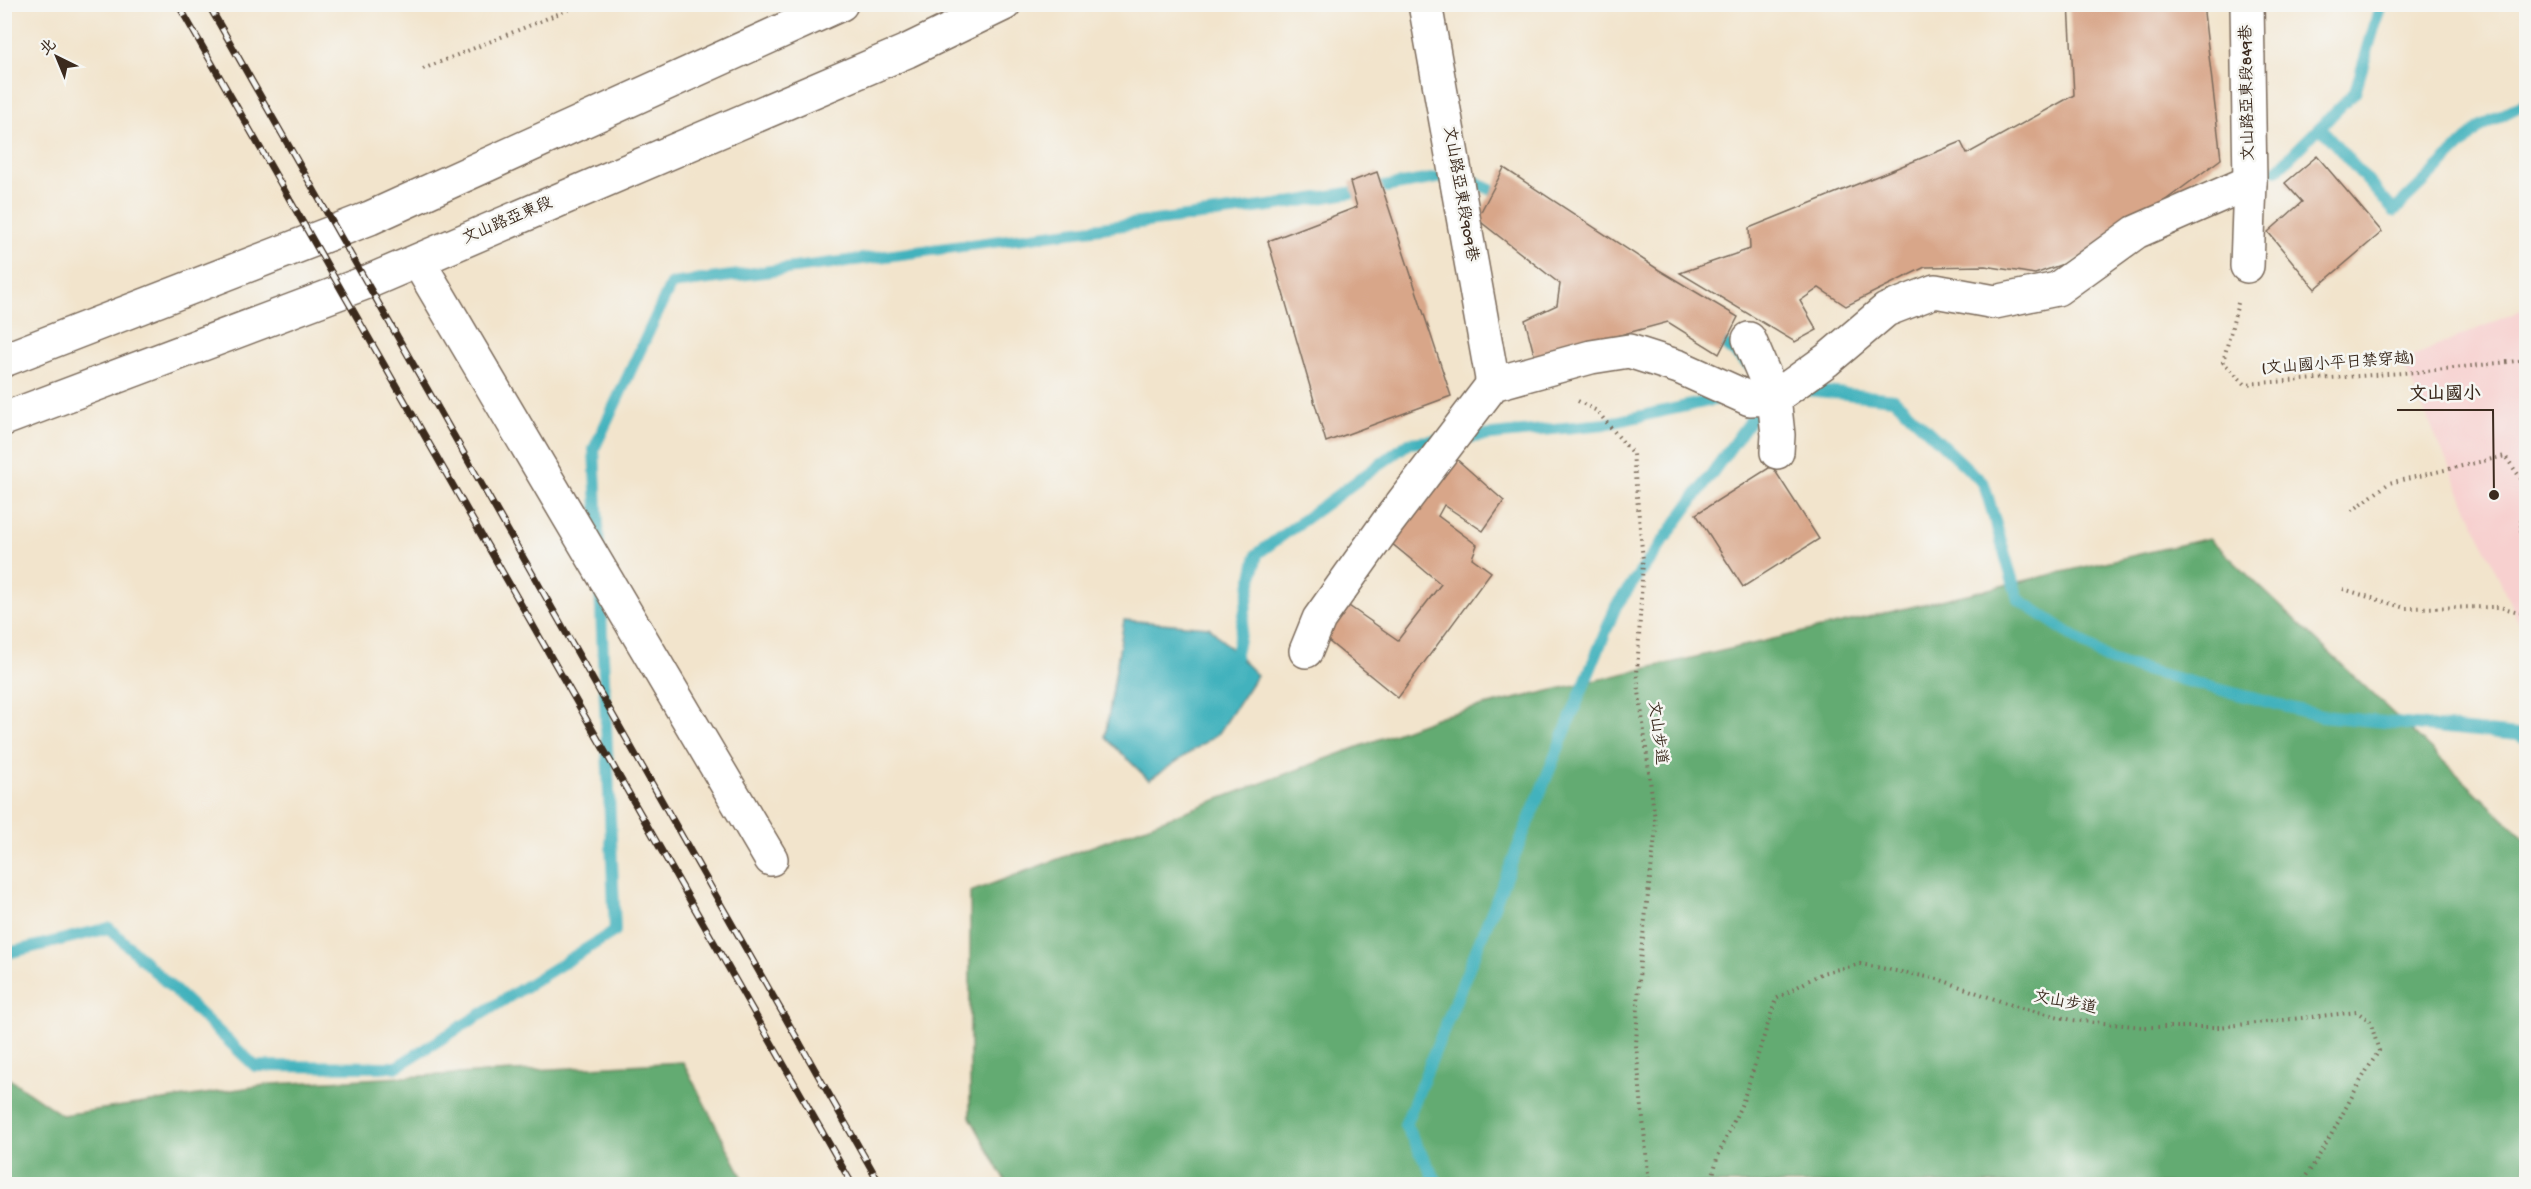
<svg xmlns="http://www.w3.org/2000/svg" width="2531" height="1189" font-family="'Gochi Hand','LXGW WenKai TC',sans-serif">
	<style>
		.built { fill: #f7d0cf }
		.forest { fill: #63ab72; stroke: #4f6a48; stroke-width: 1.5 }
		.water { fill: #43b2bd; stroke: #3f6e6e; stroke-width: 1.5 }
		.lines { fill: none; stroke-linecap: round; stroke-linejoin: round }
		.stream { stroke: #43b2bd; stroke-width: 12 }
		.building { fill: #d8a689 }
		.minor-casing { stroke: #7b6b5b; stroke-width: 36 }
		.major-casing { stroke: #7b6b5b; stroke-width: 36 }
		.path { stroke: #7b6b5b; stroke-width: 4; stroke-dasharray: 1.5 4.5; stroke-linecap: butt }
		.minor { stroke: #fff; stroke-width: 33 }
		.major { stroke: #fff; stroke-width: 33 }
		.rail-casing { stroke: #3b2a1e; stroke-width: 7 }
		.rail { stroke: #f6f6f2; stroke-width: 4.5; stroke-dasharray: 14; stroke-linecap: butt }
		.labels { text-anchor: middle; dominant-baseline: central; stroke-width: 5; stroke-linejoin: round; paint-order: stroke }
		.street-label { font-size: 16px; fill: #3b2a1e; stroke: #f6f6f2 }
		.leader { fill: none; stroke: #3b2a1e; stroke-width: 2 }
		.callout-dot { fill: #3b2a1e; stroke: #f6f6f2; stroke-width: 2 }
		.callout-label { font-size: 18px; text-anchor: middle; font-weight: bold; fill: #3b2a1e; stroke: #f6f6f2; stroke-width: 5; stroke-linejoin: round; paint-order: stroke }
	</style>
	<rect width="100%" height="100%" fill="#f6f6f2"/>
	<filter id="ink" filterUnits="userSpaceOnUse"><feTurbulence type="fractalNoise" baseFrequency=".0167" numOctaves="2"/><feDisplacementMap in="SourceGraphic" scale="12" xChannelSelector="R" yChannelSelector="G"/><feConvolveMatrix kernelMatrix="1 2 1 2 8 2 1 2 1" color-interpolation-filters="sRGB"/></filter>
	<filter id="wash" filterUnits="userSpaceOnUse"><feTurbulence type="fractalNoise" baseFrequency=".008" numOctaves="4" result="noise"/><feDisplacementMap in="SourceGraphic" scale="24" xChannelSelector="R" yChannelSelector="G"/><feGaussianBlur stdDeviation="1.35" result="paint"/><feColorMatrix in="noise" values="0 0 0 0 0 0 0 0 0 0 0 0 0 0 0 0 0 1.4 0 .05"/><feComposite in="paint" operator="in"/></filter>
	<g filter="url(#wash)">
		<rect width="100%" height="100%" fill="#f2e4cc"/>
		<polygon class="built" points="2526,308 2526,632 2521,628 2402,361"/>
		<g class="forest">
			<polygon points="2209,538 2526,840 2526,1184 1007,1184 970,1117 970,892 1441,716"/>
			<polygon points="683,1062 746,1184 5,1184 5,1076 62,1115 273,1084"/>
		</g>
		<polygon class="water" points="1124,620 1209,627 1257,675 1219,733 1149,780 1105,737"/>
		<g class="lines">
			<g class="stream">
				<polyline points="2320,127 2394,211 2481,126 2526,103"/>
				<polyline points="2277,170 2355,92 2381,4"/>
				<polyline points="1713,335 1750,366"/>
				<polyline points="1798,389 1894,399 1984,484 2018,599 2110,661 2322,716 2518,735 2526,740"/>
				<polyline points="599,549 594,449 671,284 1277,205 1461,174 1504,197"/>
				<polyline points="1228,667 1235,658 1257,554 1409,443 1605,424 1727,397"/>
				<polyline points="4,954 109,928 255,1066 396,1067 615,931 600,587"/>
				<polyline points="1438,1184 1405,1125 1616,606 1762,404"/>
			</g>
		</g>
		<g id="blocks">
			<g class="building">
				<polygon points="2069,4 2203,4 2221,159 2094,253 2035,274 1985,266 1925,267 1846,306 1819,288 1800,301 1817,330 1795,342 1680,273 1750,249 1749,228 1961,142 1967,154 2074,95"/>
				<polygon points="2317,156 2382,232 2315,289 2268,232 2302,202 2285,183"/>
				<polygon points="1504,168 1659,270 1738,317 1719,354 1668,322 1535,358 1525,320 1557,305 1560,284 1477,219"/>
				<polygon points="1377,172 1451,396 1326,442 1268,241 1357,207 1350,182"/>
				<polygon points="1453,456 1504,501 1483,531 1444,505 1438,516 1477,545 1472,558 1491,572 1398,698 1321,635 1343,602 1398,640 1441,584 1390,542"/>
				<polygon points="1772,466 1819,539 1743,587 1696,514"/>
			</g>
		</g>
	</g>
	<g filter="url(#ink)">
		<use href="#blocks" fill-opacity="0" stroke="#7b6b5b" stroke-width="1.5"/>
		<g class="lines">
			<g class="minor-casing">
				<g id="minor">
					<polyline points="1425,4 1493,384"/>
					<polyline points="2247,4 2250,182 2247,266"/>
					<polyline points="418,261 771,859"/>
					<polyline points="1749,339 1774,398 1827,360 1886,310 1935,291 1995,302 2057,289 2136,232 2250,182"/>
					<polyline points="1306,651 1319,619 1388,522 1493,384 1591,357 1629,351 1679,367 1750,399 1774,398 1778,435 1777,452"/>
				</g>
			</g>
			<g class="major-casing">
				<g id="major">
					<polyline points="4,360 370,218 841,4"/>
					<polyline points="4,419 370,281 907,51 1004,4"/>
				</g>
			</g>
			<g class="path">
				<polyline points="423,69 582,4"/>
				<polyline points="2238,303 2223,362 2245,384 2417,372 2526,360"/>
				<polyline points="1578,401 1597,411 1633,454 1643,560 1637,675 1656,828 1640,961 1636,1045 1649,1184"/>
				<polyline points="2352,511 2389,483 2505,456 2522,480 2521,542 2526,548"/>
				<polyline points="2343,589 2405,608 2500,607 2526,614"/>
				<path d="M1711 1184 1717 1158 1743 1101 1776 999 1822 973 1860 964 1938 979 2017 1007 2072 1020 2144 1027H2219L2357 1012 2370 1021 2379 1051C2350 1094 2331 1143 2300 1184"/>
			</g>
			<use href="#minor" class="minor"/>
			<use href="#major" class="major"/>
			<g class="rail-casing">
				<g id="rail">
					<polyline points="178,4 852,1184"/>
					<polyline points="208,4 880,1184"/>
				</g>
			</g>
			<use href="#rail" class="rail"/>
		</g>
	</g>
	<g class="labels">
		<g class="street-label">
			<text transform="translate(2249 93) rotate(-91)">文山路亞東段849巷</text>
			<text transform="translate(1459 194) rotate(80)">文山路亞東段909巷</text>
			<text transform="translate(508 222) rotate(-23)">文山路亞東段</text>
			<text transform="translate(2338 365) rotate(-4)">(文山國小平日禁穿越)</text>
			<text transform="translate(1656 733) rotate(83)">文山步道</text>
			<text transform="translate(2065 1004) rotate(11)">文山步道</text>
		</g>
	</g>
	<path class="leader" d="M2494 495L2493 410H2397"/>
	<circle class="callout-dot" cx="2494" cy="495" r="6"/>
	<g class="callout-label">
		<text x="2445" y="399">文山國小</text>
	</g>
	<rect width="2531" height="1189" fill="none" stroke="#f6f6f2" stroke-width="24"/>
	<g transform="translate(57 57) rotate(317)" stroke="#f6f6f2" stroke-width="4.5" paint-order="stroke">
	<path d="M0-4.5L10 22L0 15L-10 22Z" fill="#3b2a1e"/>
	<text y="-9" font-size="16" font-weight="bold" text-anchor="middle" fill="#3b2a1e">北</text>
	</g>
</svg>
